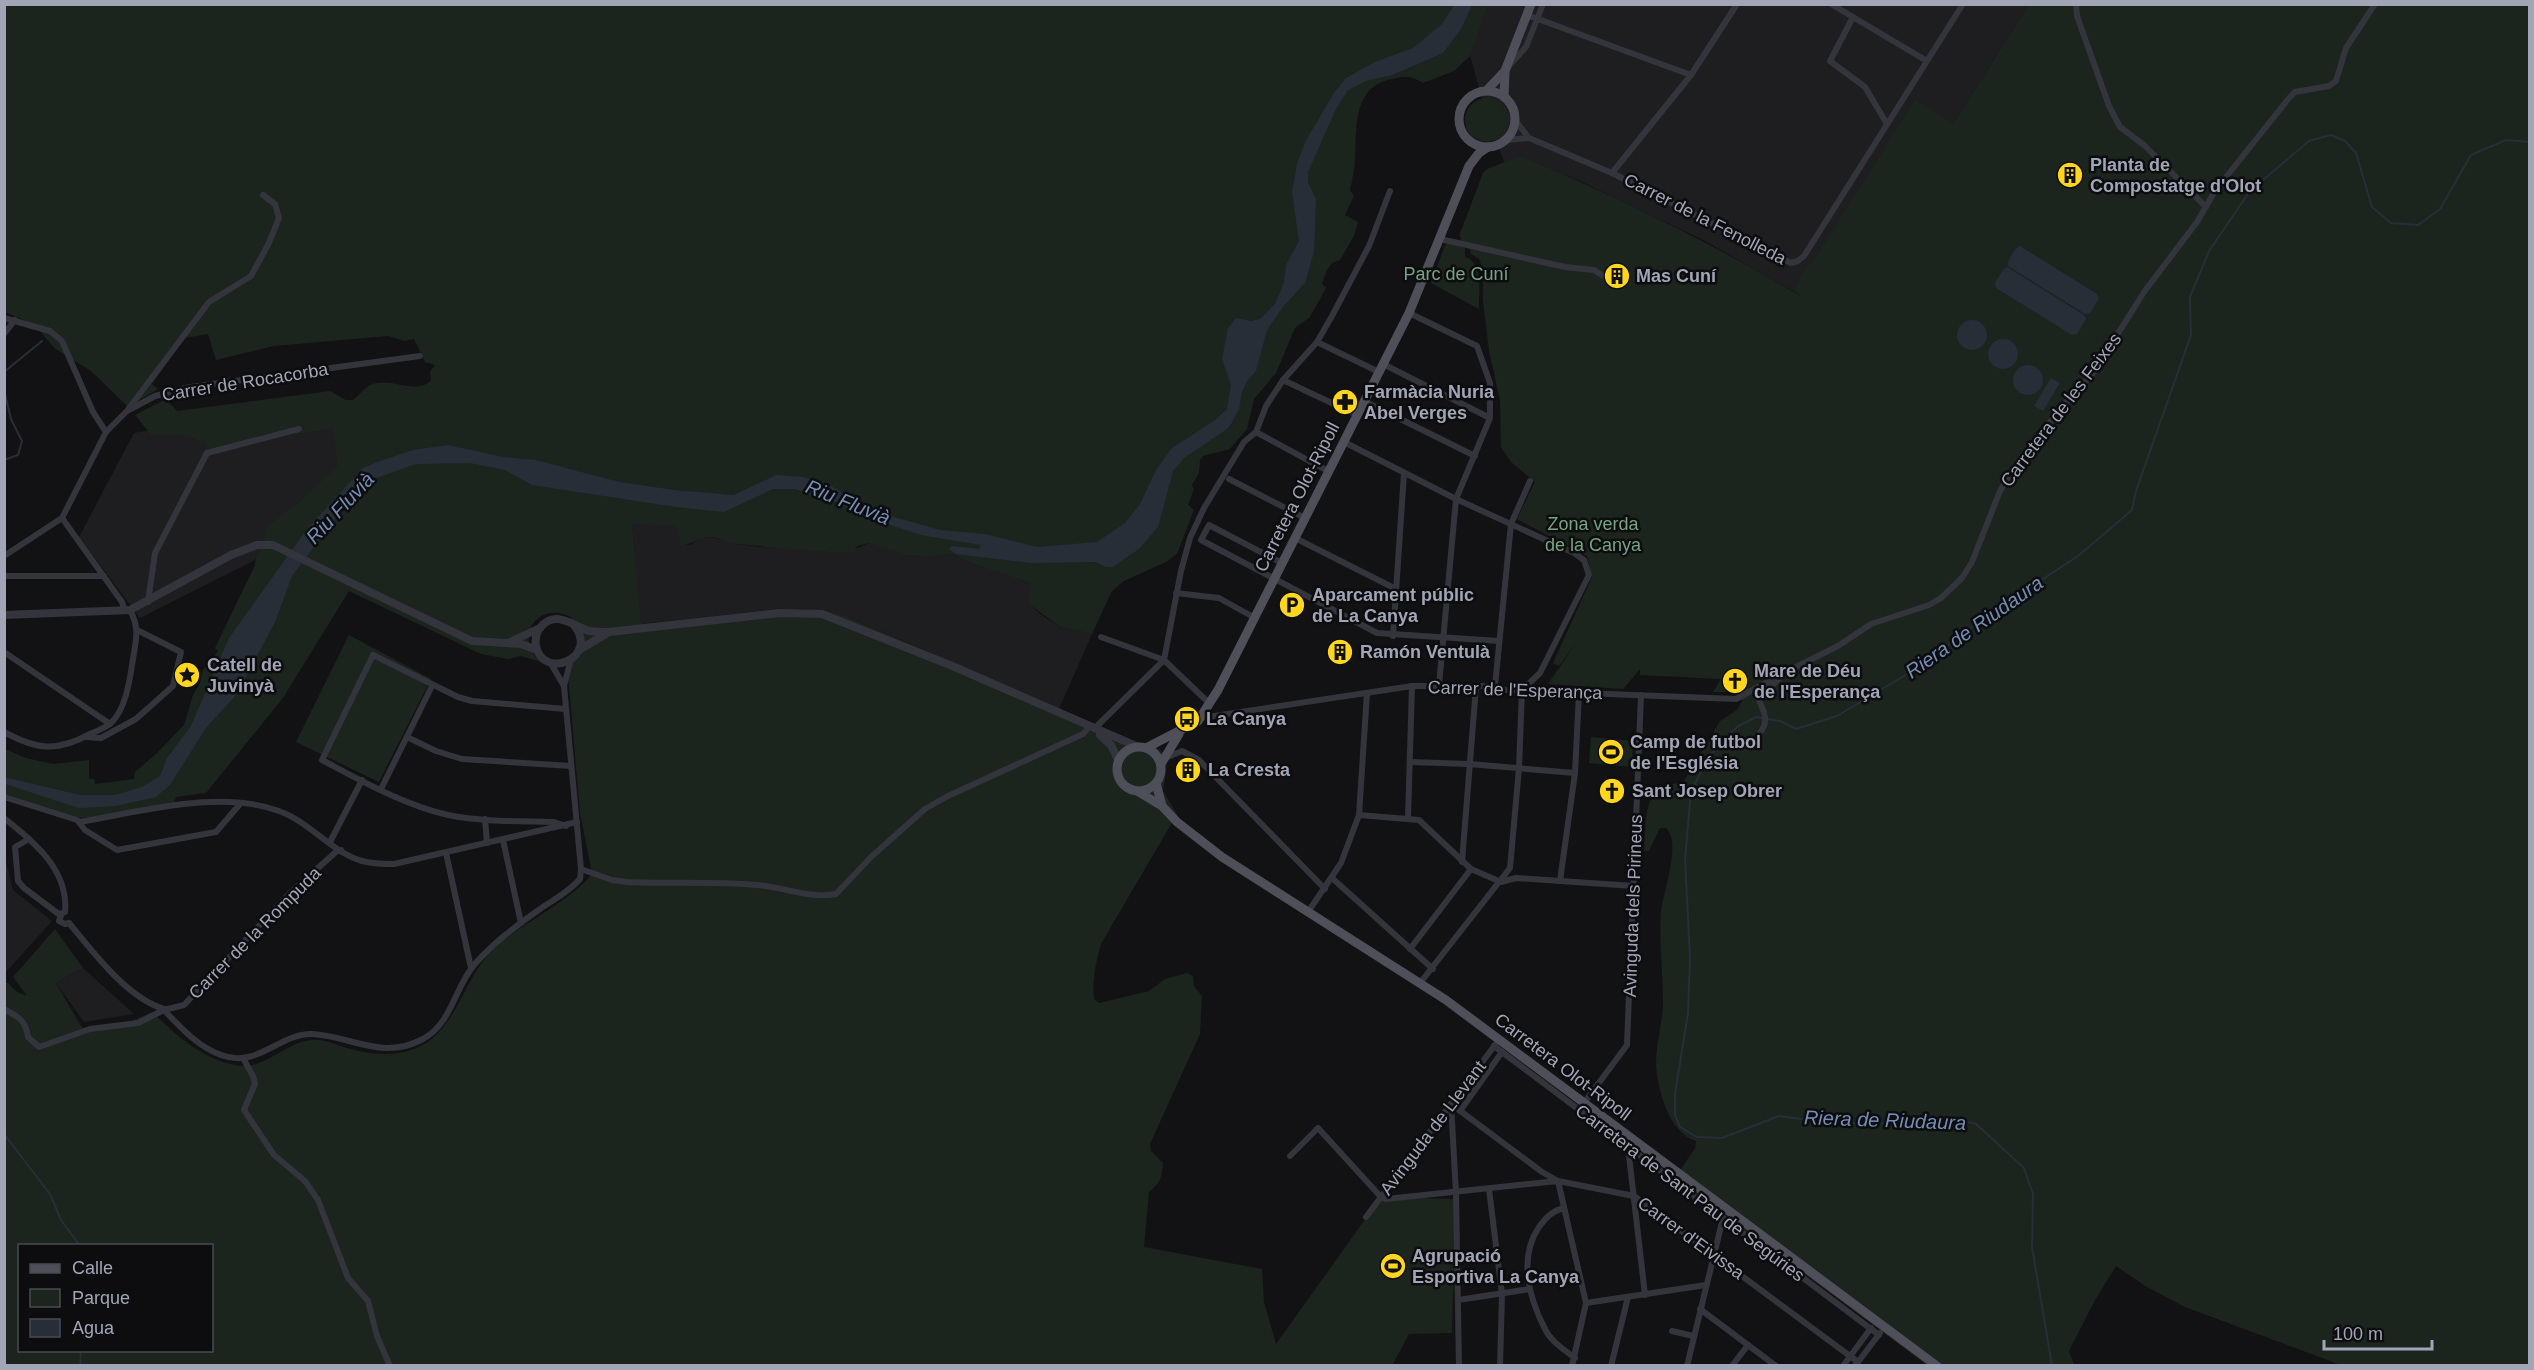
<svg xmlns="http://www.w3.org/2000/svg" width="2534" height="1370" font-family="Helvetica,sans-serif">
	<style>
		.built { fill: #1e1e21 }
		.green { fill: #1c241e; fill-rule: evenodd }
		.water { fill: #272e38 }
		.lines { fill: none; stroke-linecap: round; stroke-linejoin: round }
		.stream { stroke: #272e38; stroke-width: 2 }
		.minor { stroke: #34343c; stroke-width: 6 }
		.tertiary { stroke: #34343c; stroke-width: 8 }
		.primary { stroke: #4e4f58; stroke-width: 9 }
		.labels { text-anchor: middle; dominant-baseline: central; stroke-width: 5; stroke-linejoin: round; paint-order: stroke }
		.poi-label { font-size: 18px; font-weight: bold; fill: #a2a5b6; stroke: #0d0d0f; text-anchor: start }
		.street-label { font-size: 18px; fill: #a2a5b6; stroke: #0d0d0f }
		.park-label { font-size: 18px; fill: #77a380; stroke: #0d0d0f }
		.water-label { font-size: 20px; font-style: italic; fill: #758db4; stroke: #0d0d0f }
	</style>
	<rect width="100%" height="100%" fill="#121214"/>
	<g class="built">
		<polygon points="2023,4 2027,7 1843,298 1814,303 1703,240 1582,182 1521,156 1506,166 1488,121 1470,55 1488,5"/>
		<polygon points="161,428 197,434 221,444 339,428 342,464 273,530 255,560 140,618 79,537 134,433"/>
		<polygon points="632,523 675,526 681,544 690,545 700,538 711,537 736,544 760,547 855,549 869,543 905,555 926,557 953,554 976,565 1030,583 1030,604 1040,614 1060,627 1092,634 1059,709 846,616 821,609 788,608 640,624"/>
		<polygon points="4,853 13,890 52,921 5,973"/>
		<polygon points="83,968 134,1014 84,1022 56,983"/>
	</g>
	<g class="green">
		<path d="M5 5H1488L1470 56 1454 71 1423 83C1412 76 1405 76 1392 79 1351 87 1357 130 1355 163 1354 172 1352 181 1350 190L1354 196 1345 215 1358 222 1354 236 1340 260 1332 263 1327 270 1322 284 1326 288 1310 317 1295 328 1276 373 1254 399 1247 429 1230 449 1203 456 1200 460 1199 473 1192 485 1194 489 1188 505 1194 510 1177 554 1166 562 1124 581 1112 591 1092 634 1060 627 1029 604 1030 583 976 565 953 554 926 557 905 555 869 543 857 546 854 553C815 551 776 548 738 544 729 544 721 538 711 537 700 536 692 545 681 545L675 526 632 524 641 624 788 608 821 609 846 616 1130 741C1169 745 1170 755 1163 791L1177 814 1101 944C1096 961 1092 981 1094 999L1099 1003 1149 991 1165 979 1187 973 1193 976 1194 986 1202 996 1200 1034 1150 1144 1151 1151 1163 1163C1162 1177 1160 1184 1149 1192L1144 1247 1262 1269 1264 1302 1276 1344 1381 1197 1456 1199 1452 1333 1409 1334 1392 1366 5 1365V983H8L17 992 27 996 13 977 55 929 83 968 56 983 83 1029 132 1021 152 1012C177 1036 201 1058 235 1065 265 1071 283 1043 311 1040 323 1038 339 1046 351 1049 378 1057 411 1057 433 1038 462 1012 468 970 498 945 520 925 578 896 592 873L580 813 567 663 580 647 572 618C540 599 511 637 541 662L521 656 508 659 481 654 349 591 283 698 206 793 176 797 174 803 90 818 75 817 5 795V749L26 758 53 764 89 760V779H94L95 784 134 779 135 772 157 753 184 725 193 695 200 683 203 670 218 651 215 648 255 565C256 549 267 549 265 528L293 507 338 466 333 429 260 439 207 453 206 443C187 434 173 432 152 436L135 415 166 399 177 411 330 391 346 400H353C358 396 364 388 371 385 389 376 417 396 431 380L430 372 435 365 425 362 414 339 404 341 388 336 274 346 216 360 208 334 185 338 152 384 158 389 128 407 91 371 54 348 41 332 26 321 5 312ZM20 1246H212V1350H20Z"/>
		<path d="M2023 5H2529V1365H2341L2185 1307 2147 1287 2116 1266 2095 1300 2069 1351 2074 1365H1927L1675 1178 1695 1148 1696 1141C1669 1133 1657 1089 1656 1064 1656 1044 1662 1024 1663 1004 1663 974 1659 943 1661 912 1663 891 1682 844 1666 828H1660L1649 851H1644C1646 831 1643 802 1659 788L1684 781 1720 721 1737 710 1742 701 1740 692H1713L1721 679 1640 675V669L1623 689 1548 684 1577 642 1559 666 1553 663 1592 577 1587 556 1517 519 1535 482 1511 462 1501 447 1500 400 1489 351 1483 301V270L1479 259 1470 253V244L1460 241 1461 237 1459 236 1483 173 1487 169 1521 156C1618 197 1711 243 1801 296L1794 290 1806 268 1812 263 1915 100 1953 124 2027 7Z"/>
		<circle cx="1487" cy="120" r="22"/>
		<path d="M1450 242 1465 248V257C1485 263 1478 292 1479 309L1431 283 1445 245Z"/>
		<polygon points="349,635 431,679 379,782 296,742"/>
		<polygon points="1591,737 1633,741 1632,767 1589,763"/>
	</g>
	<g class="water">
		<polygon points="1454,5 1472,5 1461,29 1443,53 1392,75 1366,81 1348,90 1336,109 1308,172 1308,183 1316,199 1314,252 1305,283 1282,308 1267,330 1256,371 1247,381 1242,392 1239,409 1231,424 1227,429 1184,458 1173,471 1158,527 1140,548 1113,567 1106,567 1096,562 1030,563 956,554 949,549 952,546 979,549 981,545 921,535 860,515 836,502 795,489 773,489 724,512 676,507 532,485 505,470 470,463 416,464 376,478 344,507 292,576 275,622 237,694 206,728 170,785 156,797 116,806 79,808 5,784 4,777 80,795 115,795 142,787 160,776 167,758 191,726 229,638 307,529 363,468 380,461 413,450 448,445 503,457 536,460 619,482 674,490 734,495 776,475 803,477 831,486 873,511 940,530 985,534 1037,547 1097,542 1125,523 1140,504 1156,470 1172,448 1214,421 1227,409 1231,385 1222,359 1228,328 1236,318 1251,321 1260,319 1275,304 1284,283 1286,265 1299,241 1292,193 1297,164 1305,142 1334,93 1346,78 1375,62 1413,48 1442,24"/>
		<path d="M2020 246 2097 294 2099 299 2090 313 2085 314 2008 266C2007 260 2015 248 2020 246Z"/>
		<polygon points="2007,267 2084,315 2086,319 2077,334 2072,335 1996,288 1995,282 2004,269"/>
		<circle cx="1972" cy="335" r="15"/>
		<circle cx="2003" cy="354" r="15"/>
		<circle cx="2028" cy="380" r="15"/>
		<polygon points="2051,378 2060,383 2043,411 2034,406"/>
	</g>
	<g class="lines">
		<g class="stream">
			<polyline points="4,372 42,341"/>
			<polyline points="4,390 11,419 22,441 18,455 4,460"/>
			<polyline points="4,1134 50,1194 61,1220 80,1246"/>
			<polyline points="80,1366 81,1350"/>
			<polyline points="2052,1366 2032,1247 2033,1194 2024,1168 1976,1124 1954,1119 1872,1124 1824,1122 1779,1116 1722,1138 1697,1137 1680,1127 1675,1115 1675,1094 1688,1013 1690,957 1685,860 1691,791 1710,755 1737,727 1756,717 1780,721 1796,729 1837,716 1919,667 1985,617 2078,556 2132,510 2136,491 2191,335 2190,297 2209,251 2250,191 2309,141 2331,135 2345,141 2356,153 2372,207 2391,223 2418,225 2440,209 2471,155 2506,140 2530,142"/>
		</g>
		<g class="minor">
			<polyline points="1831,4 1927,61"/>
			<polyline points="2076,4 2077,16 2109,106 2120,127 2144,145 2206,207"/>
			<polyline points="1527,15 1691,75"/>
			<polyline points="1853,17 1830,61 1865,87 1887,124"/>
			<polyline points="1507,68 1526,47 1543,4"/>
			<polyline points="1515,120 1529,138 1612,173 1791,263 1798,261 1804,256 1963,4"/>
			<polyline points="1506,140 1529,138"/>
			<polyline points="1612,173 1691,75 1737,4"/>
			<polyline points="1440,239 1565,267 1594,270 1605,277"/>
			<polyline points="1409,313 1477,346 1490,383 1490,418 1456,499 1439,685"/>
			<polyline points="4,318 50,331 62,341 93,412 106,432"/>
			<polyline points="4,334 15,320"/>
			<polyline points="1317,342 1379,372"/>
			<polyline points="1383,364 1490,418"/>
			<polyline points="1283,380 1357,415"/>
			<polyline points="1364,401 1475,456"/>
			<polyline points="129,408 209,302 251,276 268,245 279,218 275,204 263,195"/>
			<polyline points="1256,432 1328,471"/>
			<polyline points="1344,442 1456,499 1574,553 1584,560 1589,575 1540,673 1522,690"/>
			<polyline points="1229,479 1305,518"/>
			<polyline points="62,518 122,602 125,611"/>
			<polyline points="1295,538 1394,588"/>
			<polyline points="4,556 62,518 106,432 127,411 155,396 190,387 420,356"/>
			<polyline points="1282,563 1209,525 1201,540 1377,633 1499,641"/>
			<polyline points="4,576 104,576"/>
			<polyline points="1176,593 1219,598 1255,618"/>
			<polyline points="148,602 155,553 207,453 299,429"/>
			<polyline points="1393,636 1404,473"/>
			<polyline points="1101,637 1164,660 1210,704"/>
			<polyline points="4,652 110,724"/>
			<polyline points="550,662 564,686"/>
			<polyline points="1495,686 1511,524 1530,481"/>
			<path d="M565 709 472 701 458 697 373 655 322 760C362 781 404 805 448 815 483 822 519 821 554 822L566 826"/>
			<polyline points="1201,718 1412,686 1495,686 1505,690 1736,699 1777,677"/>
			<polyline points="1094,729 1164,660 1181,571 1190,538 1204,508 1244,442 1256,432 1266,406 1283,380 1317,342 1332,316 1369,246 1390,191"/>
			<path d="M4 732C37 750 57 752 90 734 97 731 105 728 111 723 126 709 130 679 133 659 136 639 140 629 130 610"/>
			<path d="M1759 734C1770 722 1764 711 1758 698L1788 671 1838 646 1871 624 1929 605 1941 598 1962 578 1972 562 2000 491 2017 463 2068 400 2094 372 2144 292 2197 222 2215 191 2289 98 2295 92 2329 86 2336 81 2346 48 2375 4"/>
			<polyline points="86,737 101,738 136,719 173,686 181,652 137,630"/>
			<polyline points="407,737 436,751 462,759 571,766"/>
			<polyline points="1165,758 1182,751 1199,760 1325,889"/>
			<polyline points="1410,762 1469,764 1575,773"/>
			<polyline points="381,789 432,686"/>
			<polyline points="4,797 77,820 85,830 117,850 216,832 240,804"/>
			<polyline points="1359,815 1419,820 1471,869 1501,882 1516,878 1634,886"/>
			<path d="M4 818C34 842 69 870 65 912"/>
			<polyline points="1408,818 1412,686"/>
			<polyline points="485,819 487,843"/>
			<path d="M79 822C140 812 220 789 279 811 310 822 331 852 362 861 372 864 383 864 394 864L577 822"/>
			<polyline points="29,839 15,847 18,881 24,888 60,915"/>
			<polyline points="503,840 521,923"/>
			<polyline points="330,842 362,780"/>
			<polyline points="446,853 471,968"/>
			<polyline points="1462,862 1476,687"/>
			<path d="M581 869 612 880 627 882C670 884 714 881 757 885 783 887 810 899 836 894L872 856 925 809 948 796 1083 734 1089 727"/>
			<polyline points="1332,878 1433,969"/>
			<polyline points="1560,881 1575,773 1579,693"/>
			<polyline points="1308,912 1341,863 1359,815 1367,693"/>
			<polyline points="62,913 59,921 65,924 69,923"/>
			<path d="M69 923C93 952 127 998 164 1009"/>
			<polyline points="1410,949 1471,869"/>
			<polyline points="1420,983 1510,868 1519,768 1522,690"/>
			<path d="M4 1009C19 1017 26 1021 28 1037L39 1047 90 1029 138 1023 164 1010 184 1005 289 894 337 851 341 850"/>
			<path d="M164 1010C180 1027 198 1047 221 1055 257 1069 280 1033 312 1034 352 1036 382 1061 423 1039 452 1023 454 989 474 965 493 943 516 926 540 909 553 900 569 892 580 879L581 869 564 686 571 659"/>
			<polyline points="1494,1046 1879,1335"/>
			<polyline points="243,1058 253,1076 255,1084 244,1110 274,1155 305,1181 318,1200 348,1278 368,1301 377,1336 390,1366"/>
			<polyline points="1584,1103 1627,1045 1641,695"/>
			<polyline points="1451,1104 1542,1172 1558,1181 1634,1196 1858,1362"/>
			<polyline points="1451,1104 1456,1193 1459,1366"/>
			<polyline points="1460,1111 1502,1052"/>
			<polyline points="1628,1147 1645,1295"/>
			<polyline points="1290,1156 1318,1128 1381,1197 1386,1199 1558,1181 1586,1303 1572,1366"/>
			<polyline points="1489,1189 1502,1294 1500,1366"/>
			<path d="M1564 1208C1553 1210 1546 1217 1539 1227 1518 1258 1529 1298 1545 1329 1551 1342 1565 1350 1575 1358"/>
			<polyline points="1366,1217 1495,1045"/>
			<polyline points="1458,1300 1530,1289"/>
			<polyline points="1586,1303 1706,1285"/>
			<polyline points="1700,1309 1776,1366"/>
			<polyline points="1672,1331 1693,1336"/>
			<polyline points="1611,1366 1628,1297"/>
			<polyline points="1687,1366 1723,1218"/>
			<polyline points="1732,1366 1748,1345"/>
			<polyline points="1843,1366 1871,1328"/>
			<polyline points="1855,1366 1880,1333"/>
		</g>
		<g class="tertiary">
			<polyline points="4,615 130,610 231,555 257,545 273,545 472,641 521,644 537,650"/>
			<path d="M574 625C600 658 543 681 536 646 535 639 536 633 540 628 555 608 574 627 590 631 596 632 603 632 609 632L779 613 822 614 950 665 1136 746"/>
			<polyline points="510,642 540,628"/>
			<polyline points="579,650 609,632"/>
			<polyline points="1100,735 1111,745 1118,760"/>
		</g>
		<g class="primary">
			<polyline points="1486,91 1505,71"/>
			<circle cx="1487" cy="119" r="28"/>
			<polyline points="1504,97 1505,71 1531,4"/>
			<circle cx="1139" cy="769" r="22"/>
			<polyline points="1146,748 1198,721 1218,690 1409,313 1469,166 1479,153 1488,147"/>
			<polyline points="1161,764 1179,734"/>
			<polyline points="1156,783 1162,806"/>
			<polyline points="1137,791 1162,806 1177,822 1222,857 1446,1000 1937,1366"/>
		</g>
	</g>
	<defs>
		<g id="building-disc" transform="scale(1.35)"><circle r="9.5" fill="#ffd61e" stroke="#0d0d0f"/><path d="M-4-6H4V6H1V3H-1V6H-4ZM-2.5-4.3h1.7v1.8h-1.7ZM.8-4.3h1.7v1.8H.8ZM-2.5-1h1.7V.8h-1.7ZM.8-1h1.7V.8H.8Z" fill="#111"/></g>
		<g id="pharmacy-disc" transform="scale(1.35)"><circle r="9.5" fill="#ffd61e" stroke="#0d0d0f"/><path d="M-2-6h4v4h4v4h-4v4h-4v-4h-4v-4h4Z" fill="#111"/></g>
		<g id="parking-disc" transform="scale(1.35)"><circle r="9.5" fill="#ffd61e" stroke="#0d0d0f"/><path d="M-3.5-5.5H1a3.5 3.5 0 0 1 0 7H-1V5.5H-3.5ZM-1-3.4V-.6H.8a1.4 1.4 0 0 0 0-2.8Z" fill="#111"/></g>
		<g id="sight-disc" transform="scale(1.35)"><circle r="9.5" fill="#ffd61e" stroke="#0d0d0f"/><path d="M0-6L1.8-2.2L6-1.7L2.9 1.2L3.7 5.4L0 3.3L-3.7 5.4L-2.9 1.2L-6-1.7L-1.8-2.2Z" fill="#111"/></g>
		<g id="church-disc" transform="scale(1.35)"><circle r="9.5" fill="#ffd61e" stroke="#0d0d0f"/><path d="M-1.2-6h2.4v3.5h3.3v2.4h-3.3V6h-2.4V-.1h-3.3v-2.4h3.3Z" fill="#111"/></g>
		<g id="bus-disc" transform="scale(1.35)"><circle r="9.5" fill="#ffd61e" stroke="#0d0d0f"/><path d="M-5-6H5V4H4V6H2V4H-2V6H-4V4H-5ZM-3.5-4V0h7V-4ZM-3.5 1.2v1.5H-2V1.2ZM2 1.2v1.5H3.5V1.2Z" fill="#111"/></g>
		<g id="stadium-disc" transform="scale(1.35)"><circle r="9.5" fill="#ffd61e" stroke="#0d0d0f"/><path d="M0-5a6.5 5 0 1 0 0 10a6.5 5 0 1 0 0-10ZM-3.5-1.8h7v3.6h-7Z" fill="#111"/></g>
	</defs>
	<g fill-rule="evenodd">
		<use href="#building-disc" x="2070" y="175"/>
		<use href="#building-disc" x="1617" y="276"/>
		<use href="#pharmacy-disc" x="1345" y="402"/>
		<use href="#parking-disc" x="1292" y="605"/>
		<use href="#building-disc" x="1340" y="652"/>
		<use href="#sight-disc" x="187" y="675"/>
		<use href="#church-disc" x="1735" y="681"/>
		<use href="#bus-disc" x="1187" y="719"/>
		<use href="#stadium-disc" x="1611" y="752"/>
		<use href="#building-disc" x="1188" y="770"/>
		<use href="#church-disc" x="1612" y="791"/>
		<use href="#stadium-disc" x="1393" y="1266"/>
	</g>
	<g class="labels">
		<g class="poi-label">
			<text x="2090" y="165">Planta de<tspan x="2090" dy="21">Compostatge d'Olot</tspan></text>
			<text x="1636" y="276">Mas Cuní</text>
			<text x="1364" y="392">Farmàcia Nuria<tspan x="1364" dy="21">Abel Verges</tspan></text>
			<text x="1312" y="595">Aparcament públic<tspan x="1312" dy="21">de La Canya</tspan></text>
			<text x="1360" y="652">Ramón Ventulà</text>
			<text x="207" y="665">Catell de<tspan x="207" dy="21">Juvinyà</tspan></text>
			<text x="1754" y="671">Mare de Déu<tspan x="1754" dy="21">de l'Esperança</tspan></text>
			<text x="1206" y="719">La Canya</text>
			<text x="1630" y="742">Camp de futbol<tspan x="1630" dy="21">de l'Església</tspan></text>
			<text x="1208" y="770">La Cresta</text>
			<text x="1632" y="791">Sant Josep Obrer</text>
			<text x="1412" y="1256">Agrupació<tspan x="1412" dy="21">Esportiva La Canya</tspan></text>
		</g>
		<g class="street-label">
			<text transform="translate(1705 219) rotate(27)">Carrer de la Fenolleda</text>
			<text transform="translate(245 382) rotate(-9)">Carrer de Rocacorba</text>
			<text transform="translate(2061 410) rotate(-53)">Carretera de les Feixes</text>
			<text transform="translate(1297 497) rotate(-63)">Carretera Olot-Ripoll</text>
			<text transform="translate(1515 690) rotate(2)">Carrer de l'Esperança</text>
			<text transform="translate(1633 906) rotate(-88)">Avinguda dels Pirineus</text>
			<text transform="translate(255 933) rotate(-45)">Carrer de la Rompuda</text>
			<text transform="translate(1563 1067) rotate(37)">Carretera Olot-Ripoll</text>
			<text transform="translate(1433 1128) rotate(-53)">Avinguda de Llevant</text>
			<text transform="translate(1690 1193) rotate(37)">Carretera de Sant Pau de Segúries</text>
			<text transform="translate(1691 1238) rotate(36)">Carrer d'Eivissa</text>
		</g>
		<g class="park-label">
			<text x="1456" y="274">Parc de Cuní</text>
			<text x="1593" y="524">Zona verda<tspan x="1593" dy="21">de la Canya</tspan></text>
		</g>
		<g class="water-label">
			<text transform="translate(848 502) rotate(22)">Riu Fluvià</text>
			<text transform="translate(340 508) rotate(-47)">Riu Fluvià</text>
			<text transform="translate(1974 627) rotate(-35)">Riera de Riudaura</text>
			<text transform="translate(1885 1120) rotate(2)">Riera de Riudaura</text>
		</g>
	</g>
	<rect width="2534" height="1370" fill="none" stroke="#a2a5b6" stroke-width="12"/>
	<rect x="18" y="1244" width="195" height="108" fill="#0d0d0f" stroke="#494a52" stroke-width="1.5"/>
	<rect x="30" y="1264" width="30" height="9" fill="#4e4f58" stroke="#494a52" stroke-width="1.5"/>
	<text x="72" y="1274" font-size="18" fill="#a2a5b6">Calle</text>
	<rect x="30" y="1289" width="30" height="18" fill="#1c241e" stroke="#494a52" stroke-width="1.5"/>
	<text x="72" y="1304" font-size="18" fill="#a2a5b6">Parque</text>
	<rect x="30" y="1319" width="30" height="18" fill="#272e38" stroke="#494a52" stroke-width="1.5"/>
	<text x="72" y="1334" font-size="18" fill="#a2a5b6">Agua</text>
	<path d="M2324 1340v9h108v-9" fill="none" stroke="#a2a5b6" stroke-width="3"/>
	<text x="2333" y="1340" font-size="18" fill="#a2a5b6" stroke="#0d0d0f" stroke-width="4.5" paint-order="stroke">100 m</text>
</svg>
